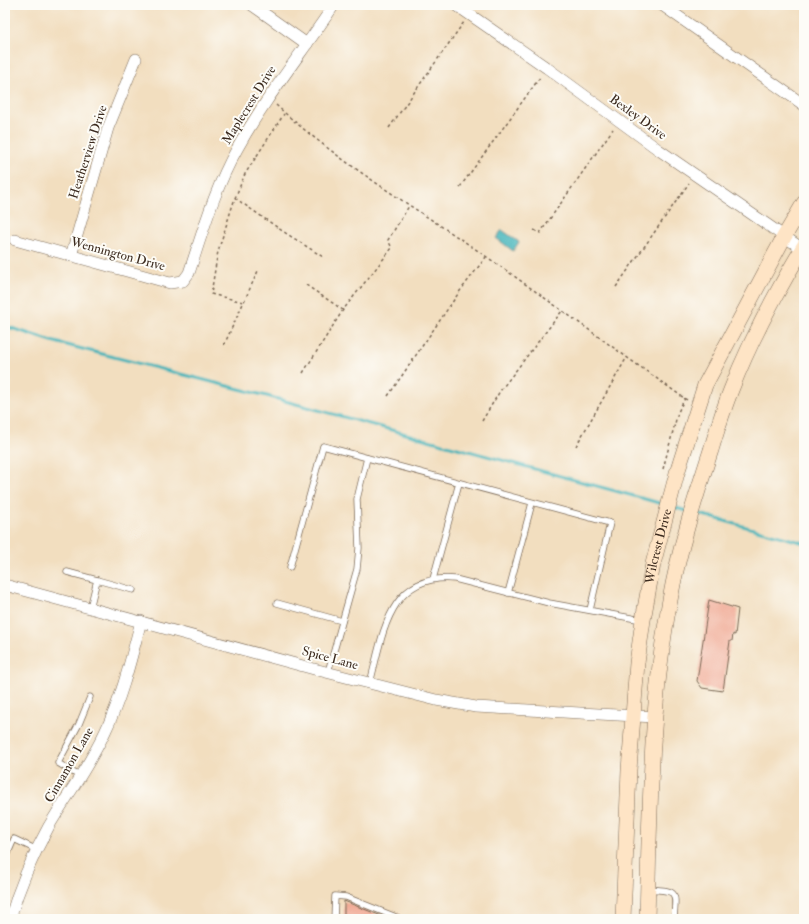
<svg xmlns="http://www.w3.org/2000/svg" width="809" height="924" font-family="'IM FELL Double Pica',serif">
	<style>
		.water { fill: #43b4ba; stroke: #3f6f6c }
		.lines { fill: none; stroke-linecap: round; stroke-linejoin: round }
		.stream { stroke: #43b4ba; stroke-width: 3 }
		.building { fill: #efa18a }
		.lane-casing { stroke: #7b6956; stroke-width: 7 }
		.street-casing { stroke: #7b6956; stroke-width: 12 }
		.secondary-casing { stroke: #7b6956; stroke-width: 16 }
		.path { stroke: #7b6956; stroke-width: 1.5; stroke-dasharray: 3 3; stroke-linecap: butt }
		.lane { stroke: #fff; stroke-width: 5.5 }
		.street { stroke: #fff; stroke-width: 11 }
		.secondary { stroke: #fee4c5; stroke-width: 15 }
		.labels { text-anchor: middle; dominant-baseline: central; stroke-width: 4; stroke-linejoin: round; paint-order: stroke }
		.street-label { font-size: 13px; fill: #3b2a1e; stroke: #fdfcf7 }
	</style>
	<rect width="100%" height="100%" fill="#fdfcf7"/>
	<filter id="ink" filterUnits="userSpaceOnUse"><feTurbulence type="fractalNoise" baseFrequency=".025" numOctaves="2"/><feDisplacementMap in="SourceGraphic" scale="8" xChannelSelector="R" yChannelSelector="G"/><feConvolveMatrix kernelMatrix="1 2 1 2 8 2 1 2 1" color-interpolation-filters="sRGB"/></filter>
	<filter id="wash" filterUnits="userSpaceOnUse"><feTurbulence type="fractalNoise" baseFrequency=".012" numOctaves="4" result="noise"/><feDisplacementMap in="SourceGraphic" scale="16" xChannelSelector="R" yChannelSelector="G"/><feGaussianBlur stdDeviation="0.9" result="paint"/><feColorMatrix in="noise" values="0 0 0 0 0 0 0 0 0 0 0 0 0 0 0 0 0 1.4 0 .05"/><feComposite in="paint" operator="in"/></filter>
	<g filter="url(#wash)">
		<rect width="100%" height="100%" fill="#f2debf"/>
		<polygon class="water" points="502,230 519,242 513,251 496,238"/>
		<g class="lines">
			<g class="stream">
				<polyline points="5,326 55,342 263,395 663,504"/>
				<polyline points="673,507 687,511"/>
				<polyline points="696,513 804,543"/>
			</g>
		</g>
		<g id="blocks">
			<g class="building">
				<polygon points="709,600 738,609 735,635 733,634 732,641 730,641 723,691 702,688 697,681"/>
				<polygon points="344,901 389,919 344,919"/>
			</g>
		</g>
	</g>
	<g filter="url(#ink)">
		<use href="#blocks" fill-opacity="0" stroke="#7b6956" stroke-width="1"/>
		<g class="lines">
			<g class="lane-casing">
				<g id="lane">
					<polyline points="290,567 323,446 610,523 590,610"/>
					<polyline points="67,572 97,580"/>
					<polyline points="433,579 459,483"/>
					<polyline points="508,593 532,503"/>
					<polyline points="277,603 342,621"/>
					<polyline points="90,608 97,580 133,590"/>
					<polyline points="328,672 357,569 359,548 357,499 367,458"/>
					<path d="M370 683C383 635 388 573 455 579L549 603 642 620"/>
					<polyline points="81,777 58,763 79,724 90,697"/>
					<polyline points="5,860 14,839 37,850"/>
					<path d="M648 889C678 891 676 890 674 919"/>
					<polyline points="334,919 335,896 346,897 401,919"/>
				</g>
			</g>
			<g class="street-casing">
				<g id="street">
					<polyline points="252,5 307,44"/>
					<polyline points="456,5 547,68 659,150 804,250"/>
					<polyline points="662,5 804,105"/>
					<path d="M15 240 170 283 183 281 189 273C203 231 215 188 237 149 265 98 302 53 334 5"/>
					<polyline points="71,256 108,128 136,59"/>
					<polyline points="5,585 314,669 436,700 476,707 580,713 655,717"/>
					<path d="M10 919C19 887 33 855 49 826 68 794 89 766 105 732 122 697 131 659 141 621"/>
				</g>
			</g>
			<g class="secondary-casing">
				<g id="secondary">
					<path id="s1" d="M623 919 629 770 637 663 643 620 653 564 677 473 705 385 784 237 804 203"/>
					<path d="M647 919C650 813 650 704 670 600 679 549 695 499 711 450 717 430 723 410 731 390 750 341 777 291 804 246"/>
				</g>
			</g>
			<g class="path">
				<path d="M276 105C340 164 416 208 487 257 554 304 620 353 687 400"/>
				<polyline points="389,128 464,22"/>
				<polyline points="460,187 541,76"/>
				<polyline points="235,198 281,230 323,257"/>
				<polyline points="534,230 540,233 613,129"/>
				<polyline points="306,285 343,310"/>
				<polyline points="616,287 689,183"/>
				<polyline points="243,302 211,294 218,251 235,198 245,174 284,114"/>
				<polyline points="224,345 258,271"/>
				<polyline points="303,373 343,310 392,248 388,240 409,206"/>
				<polyline points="388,396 460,291 486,257"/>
				<polyline points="482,421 500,391 562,311"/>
				<polyline points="576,446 627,357"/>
				<polyline points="663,469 678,412 685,398"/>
			</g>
			<use href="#lane" class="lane"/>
			<use href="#street" class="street"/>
			<use href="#secondary" class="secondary"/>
		</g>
	</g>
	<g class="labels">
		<g class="street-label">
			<text transform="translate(249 105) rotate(-58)">Maplecrest Drive</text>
			<text transform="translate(638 117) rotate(36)">Bexley Drive</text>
			<text transform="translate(88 152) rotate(-72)">Heatherview Drive</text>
			<text transform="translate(118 254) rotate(15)">Wennington Drive</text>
			<text stroke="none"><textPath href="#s1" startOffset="375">Wilcrest Drive</textPath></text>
			<text transform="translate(330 658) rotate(15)">Spice Lane</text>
			<text transform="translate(69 765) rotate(-60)">Cinnamon Lane</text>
		</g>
	</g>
	<rect width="809" height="924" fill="none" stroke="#fdfcf7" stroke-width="20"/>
</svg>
